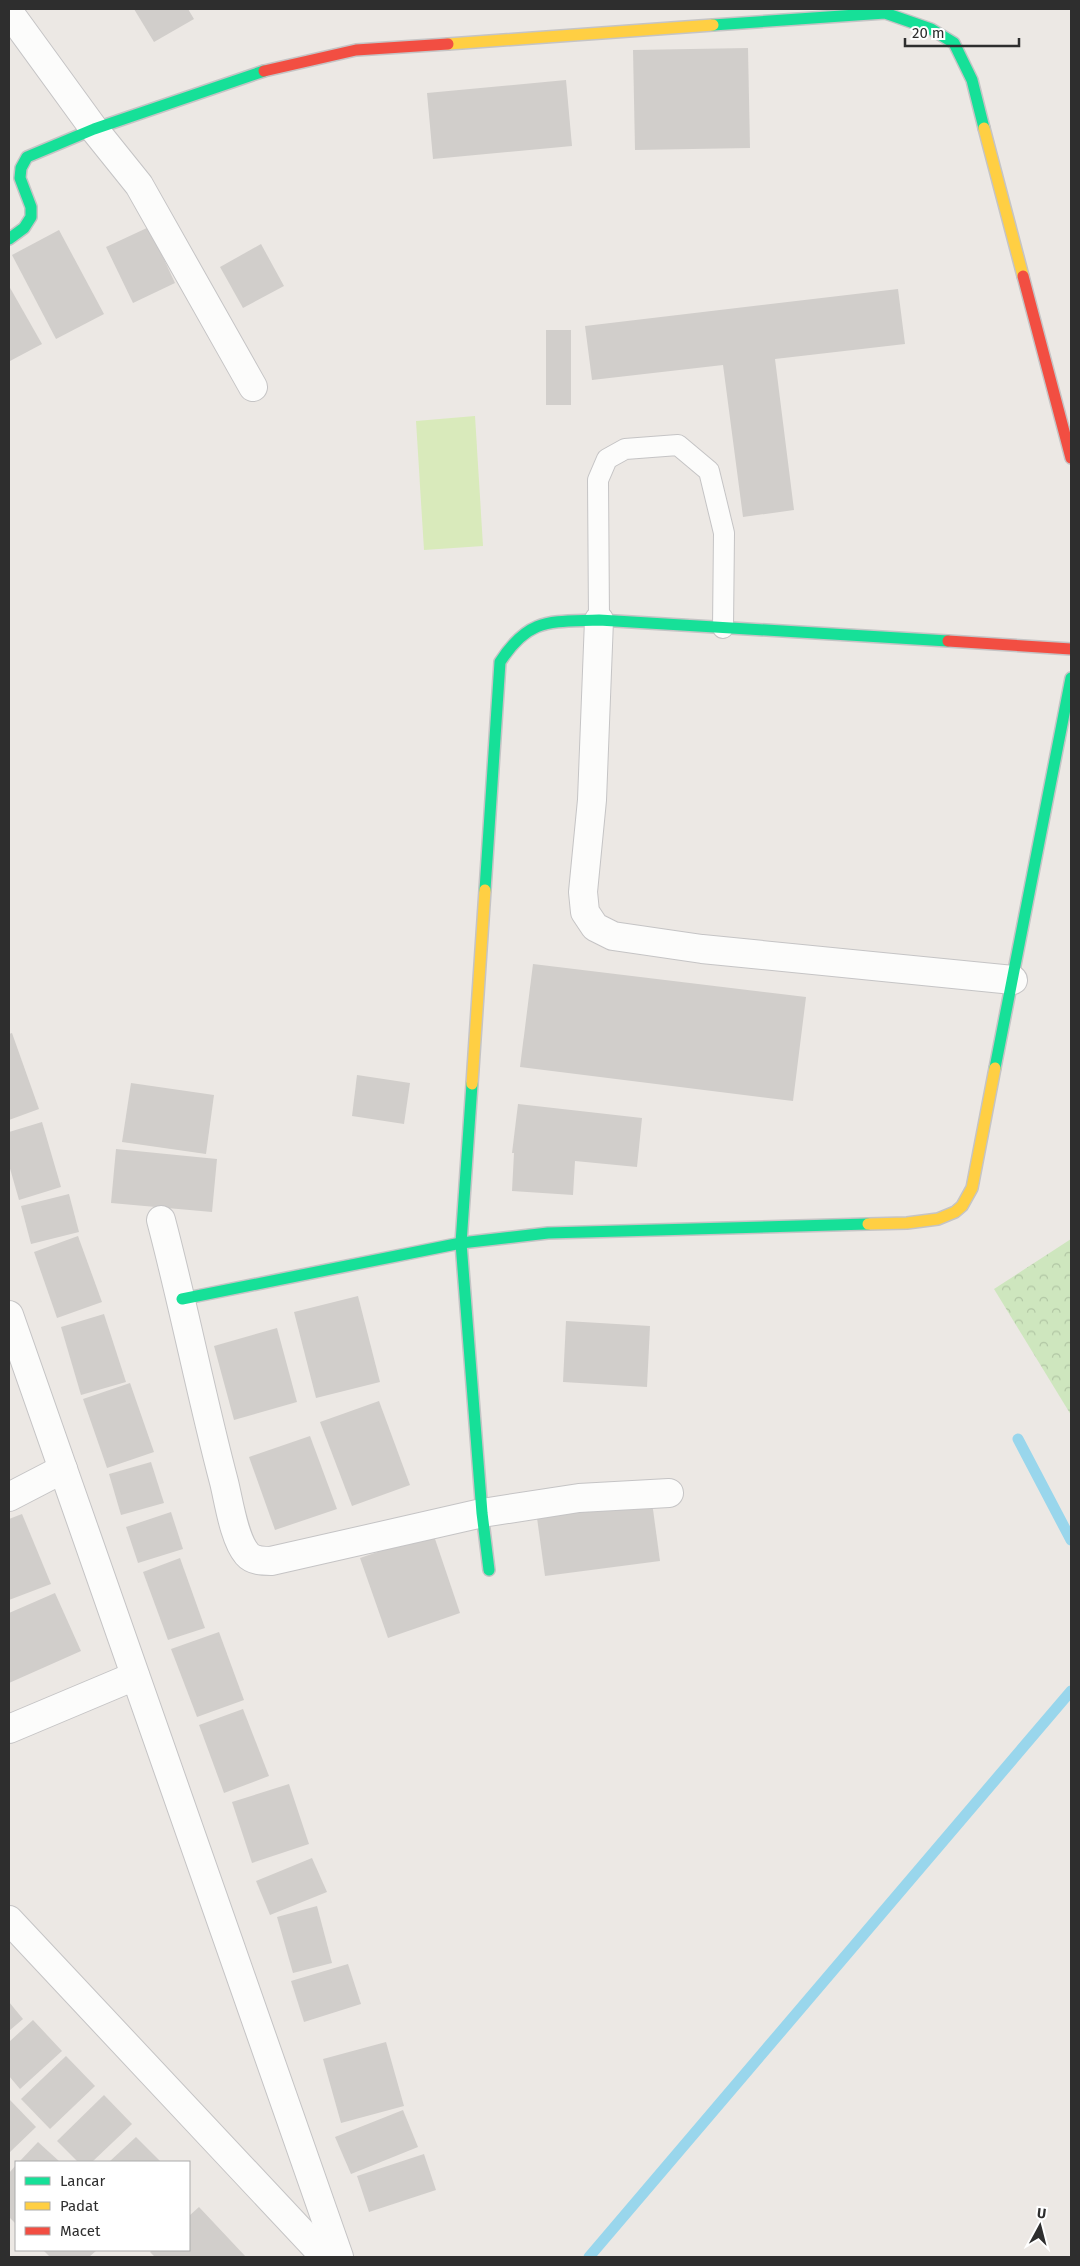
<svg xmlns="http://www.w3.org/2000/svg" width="1080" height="2266" font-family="'Fira Sans',sans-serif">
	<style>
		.forest { fill: url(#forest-crowns) }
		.pitch { fill: #d9eabb }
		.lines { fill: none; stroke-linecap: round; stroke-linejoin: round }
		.stream { stroke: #99d6ec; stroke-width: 11 }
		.building { fill: #d1cecb }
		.lane-casing { stroke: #c5c4c5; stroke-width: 22 }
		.street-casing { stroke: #c5c4c5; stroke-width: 30 }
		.fast-casing { stroke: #c5c4c5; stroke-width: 14 }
		.slow-casing { stroke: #c5c4c5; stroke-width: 14 }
		.jam-casing { stroke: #c5c4c5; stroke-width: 14 }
		.lane { stroke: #fcfcfb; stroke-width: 20 }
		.street { stroke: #fcfcfb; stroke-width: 28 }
		.fast { stroke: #16e098; stroke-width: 11 }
		.slow { stroke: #ffcf43; stroke-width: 11 }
		.jam { stroke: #f24e42; stroke-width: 11 }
	</style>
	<defs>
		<pattern id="forest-crowns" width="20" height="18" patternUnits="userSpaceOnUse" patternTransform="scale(1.25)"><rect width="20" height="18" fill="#cee6be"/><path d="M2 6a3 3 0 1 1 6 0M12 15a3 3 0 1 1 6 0" fill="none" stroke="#b1c6a4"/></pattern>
	</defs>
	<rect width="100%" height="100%" fill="#ece8e4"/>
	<polygon class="forest" points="1071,1239 1071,1415 994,1289"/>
	<polygon class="pitch" points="475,416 483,546 424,550 416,421"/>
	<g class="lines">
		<g class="stream">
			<polyline points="1018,1439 1071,1540"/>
			<polyline points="589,2257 1071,1691"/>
		</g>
	</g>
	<g class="building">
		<polygon points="134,9 188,9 194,19 154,42"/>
		<polygon points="748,48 750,148 635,150 633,50"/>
		<polygon points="566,80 572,146 433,159 427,93"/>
		<polygon points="149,227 175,283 133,303 106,247"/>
		<polygon points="59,230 104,314 56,339 12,255"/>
		<polygon points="261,244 284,286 243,308 220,267"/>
		<polygon points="9,286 42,344 10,361 9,359"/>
		<polygon points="898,289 905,344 775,359 794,510 743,517 723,365 592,380 585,326"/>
		<rect x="546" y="330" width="25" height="75"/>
		<polygon points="533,964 806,997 793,1101 520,1067"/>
		<polygon points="12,1033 39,1109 9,1120 9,1034"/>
		<polygon points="357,1075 410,1083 404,1124 352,1116"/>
		<polygon points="131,1083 214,1095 206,1154 122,1142"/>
		<polygon points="518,1104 642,1118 637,1167 575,1161 573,1195 512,1191 514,1153 512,1153"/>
		<polygon points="42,1122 61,1187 19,1200 9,1165 9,1132"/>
		<polygon points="116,1149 217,1159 212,1212 111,1203"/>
		<polygon points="69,1194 79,1232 31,1244 21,1206"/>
		<polygon points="78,1236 102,1302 57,1318 34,1252"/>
		<polygon points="358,1296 380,1382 316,1398 294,1312"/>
		<polygon points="104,1314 126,1382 81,1395 61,1327"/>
		<polygon points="566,1321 650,1326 647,1387 563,1382"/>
		<polygon points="277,1328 297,1402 234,1420 214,1346"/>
		<polygon points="130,1383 154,1452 107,1468 83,1399"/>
		<polygon points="379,1401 410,1485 352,1506 320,1422"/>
		<polygon points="310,1436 337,1509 275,1530 249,1457"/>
		<polygon points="151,1462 164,1503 121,1515 109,1474"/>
		<polygon points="652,1502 660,1561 545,1576 537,1518"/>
		<polygon points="171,1512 183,1549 138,1563 126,1527"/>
		<polygon points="22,1514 51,1584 9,1600 9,1519"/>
		<polygon points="433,1533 460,1613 388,1638 360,1558"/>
		<polygon points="180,1558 205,1628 168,1640 143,1572"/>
		<polygon points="55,1593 81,1651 9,1683 9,1613"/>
		<polygon points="219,1632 244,1700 197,1717 171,1649"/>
		<polygon points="243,1709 269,1776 224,1793 199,1725"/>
		<polygon points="289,1784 309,1844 252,1863 232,1802"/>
		<polygon points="312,1858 327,1892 270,1915 256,1881"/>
		<polygon points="317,1906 332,1963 293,1973 277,1917"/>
		<polygon points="348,1964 361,2004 304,2022 291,1981"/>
		<polygon points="9,2002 23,2019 9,2031"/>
		<polygon points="33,2020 62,2051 20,2089 9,2076 9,2042"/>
		<polygon points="386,2042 404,2106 341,2123 323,2059"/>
		<polygon points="66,2056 95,2086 50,2129 21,2099"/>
		<polygon points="104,2095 132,2124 92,2162 78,2162 57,2141"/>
		<polygon points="9,2099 36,2127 9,2153"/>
		<polygon points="403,2110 418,2147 351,2174 335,2137"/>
		<polygon points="136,2137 161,2162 109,2162"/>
		<polygon points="38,2142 60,2162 19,2162"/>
		<polygon points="424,2154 436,2190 369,2212 357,2176"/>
		<polygon points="16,2165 16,2224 9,2217 9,2173"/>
		<polygon points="199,2207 246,2257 155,2257 150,2252 152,2250 189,2250 189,2216"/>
		<polygon points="43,2250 97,2250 89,2257 50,2257"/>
	</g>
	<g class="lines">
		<g class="lane-casing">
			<polyline id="lane" points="599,620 598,480 607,459 625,449 678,445 709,471 724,533 723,628"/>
		</g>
		<g class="street-casing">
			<g id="street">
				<polyline points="9,12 94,129 139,185 253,387"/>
				<polyline points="599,620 592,800 583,892 585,912 595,927 613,936 702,949 1013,980"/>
				<path d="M161 1220C184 1307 201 1395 224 1482 229 1502 234 1539 247 1554 253 1561 263 1561 271 1561L482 1513 579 1498 669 1493"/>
				<polyline points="9,1315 339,2257"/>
				<polyline points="9,1497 63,1469"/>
				<polyline points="9,1729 135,1676"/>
				<polyline points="9,1920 325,2257"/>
			</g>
		</g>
		<g class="fast-casing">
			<g id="fast">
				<polyline points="713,25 885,13 931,29 954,43 972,80 984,128"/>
				<polyline points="9,239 24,228 31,217 31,207 20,178 21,168 27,157 94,129 264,71"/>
				<path d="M485 890 500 662C529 617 550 622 599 620L948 641"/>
				<polyline points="995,1068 1071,678"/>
				<polyline points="472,1084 461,1243 482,1513 489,1570"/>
				<polyline points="182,1299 461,1243 548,1233 868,1224"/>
			</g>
		</g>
		<g class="slow-casing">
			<g id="slow">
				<polyline points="448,44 713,25"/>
				<polyline points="984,128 1023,276"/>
				<polyline points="472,1084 485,890"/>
				<polyline points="868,1224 907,1223 938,1219 955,1212 962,1206 972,1188 995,1068"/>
			</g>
		</g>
		<g class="jam-casing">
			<g id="jam">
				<polyline points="264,71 356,50 448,44"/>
				<polyline points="1023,276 1071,458"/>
				<polyline points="948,641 1071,649"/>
			</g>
		</g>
		<use href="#lane" class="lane"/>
		<use href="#street" class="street"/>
		<use href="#fast" class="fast"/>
		<use href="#slow" class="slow"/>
		<use href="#jam" class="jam"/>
	</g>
	<rect width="1080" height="2266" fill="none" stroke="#2e2e2e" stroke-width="20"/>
	<rect x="15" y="2161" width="175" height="90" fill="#ffffff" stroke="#ababab"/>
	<rect x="25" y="2177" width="25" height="8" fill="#16e098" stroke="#ababab"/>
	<text x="60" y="2186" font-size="15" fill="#2e2e2e">Lancar</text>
	<rect x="25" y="2202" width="25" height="8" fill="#ffcf43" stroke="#ababab"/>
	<text x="60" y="2211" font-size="15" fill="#2e2e2e">Padat</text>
	<rect x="25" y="2227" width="25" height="8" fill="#f24e42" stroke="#ababab"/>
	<text x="60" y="2236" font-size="15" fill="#2e2e2e">Macet</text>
	<g transform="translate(1040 2226) rotate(7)" stroke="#ffffff" stroke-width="4" paint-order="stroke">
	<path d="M0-4L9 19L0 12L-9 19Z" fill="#2e2e2e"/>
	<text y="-8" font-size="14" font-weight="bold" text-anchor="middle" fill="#2e2e2e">U</text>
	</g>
	<path d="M905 38v8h114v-8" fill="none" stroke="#2e2e2e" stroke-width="2.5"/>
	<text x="912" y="38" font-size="15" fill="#2e2e2e" stroke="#ffffff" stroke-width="4" paint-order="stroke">20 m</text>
</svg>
